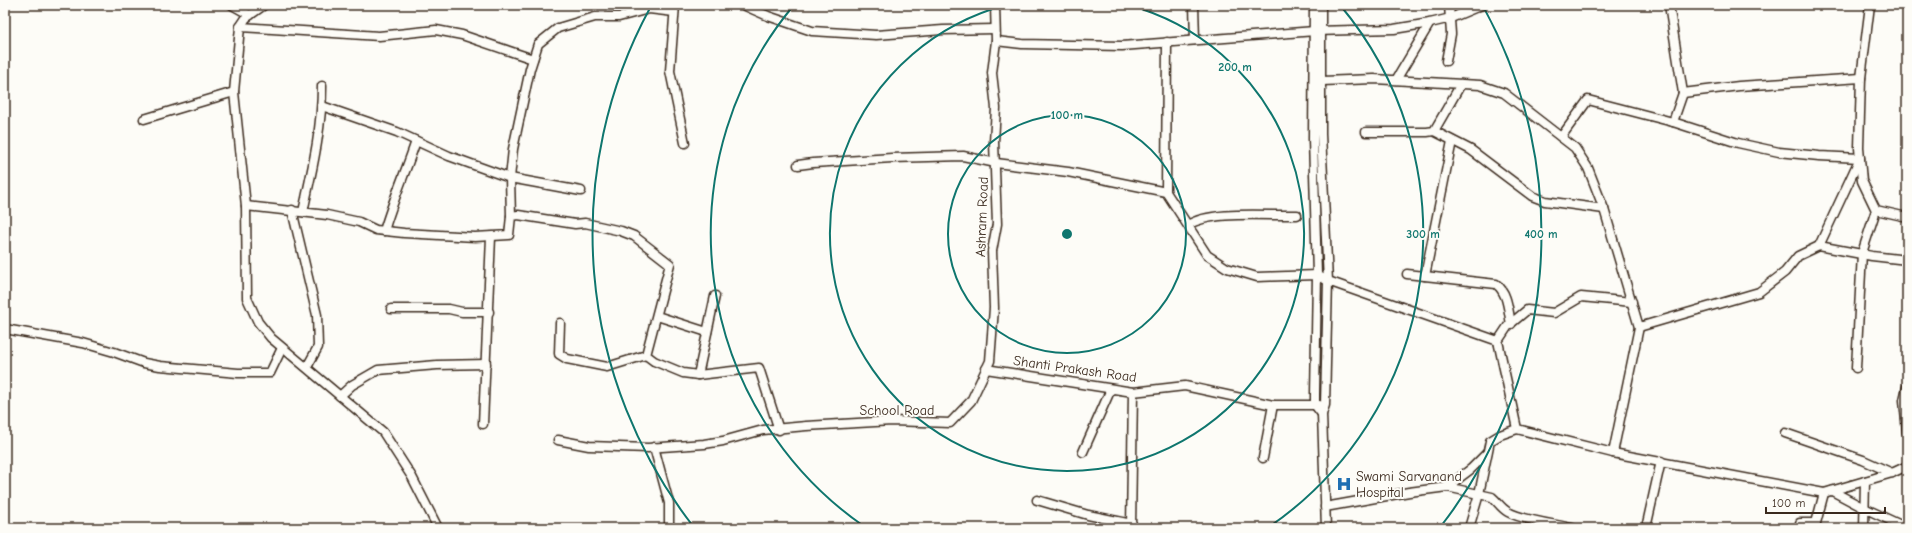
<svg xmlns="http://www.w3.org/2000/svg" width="1912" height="533" font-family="'Comic Neue',sans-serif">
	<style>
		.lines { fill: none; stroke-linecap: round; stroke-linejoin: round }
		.minor-casing { stroke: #3b2a1e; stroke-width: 11 }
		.minor { stroke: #fdfcf7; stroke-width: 8 }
		.ring { fill: none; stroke: #0f766e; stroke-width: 2 }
		.labels { text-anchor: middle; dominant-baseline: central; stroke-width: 4; stroke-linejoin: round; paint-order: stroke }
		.street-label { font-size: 14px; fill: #3b2a1e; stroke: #fdfcf7 }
		.poi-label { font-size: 14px; fill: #3b2a1e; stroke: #fdfcf7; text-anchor: start }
		.centre { fill: #0f766e; stroke: #fdfcf7; stroke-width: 2 }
		.ring-label { font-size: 12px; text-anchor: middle; font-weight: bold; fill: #0f766e; stroke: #fdfcf7; stroke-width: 4; stroke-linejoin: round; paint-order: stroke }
	</style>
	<rect width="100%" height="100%" fill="#fdfcf7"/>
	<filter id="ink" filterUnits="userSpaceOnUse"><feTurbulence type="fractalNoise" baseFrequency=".025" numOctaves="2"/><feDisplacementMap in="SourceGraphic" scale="8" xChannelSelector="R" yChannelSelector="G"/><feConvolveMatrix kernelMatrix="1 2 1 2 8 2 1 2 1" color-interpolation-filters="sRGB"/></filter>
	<g filter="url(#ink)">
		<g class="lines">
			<g class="minor-casing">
				<g id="minor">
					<polyline points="232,5 250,15"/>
					<polyline points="264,5 246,18 240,27 234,92 246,206 247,298 258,322 271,338 383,432 412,477 438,528"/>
					<polyline points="675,5 670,71 685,143"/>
					<polyline points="743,5 768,16 812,31 876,35 943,30 995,29"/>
					<polyline points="1194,5 1195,40"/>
					<polyline points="1314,5 1313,139 1317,275 1315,395 1315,405 1322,414"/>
					<polyline points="1321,5 1321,134 1328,281 1325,405 1322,414 1326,528"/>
					<polyline points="1669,5 1683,93 1673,122"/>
					<polyline points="1870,5 1861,78 1859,148 1862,181 1876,210 1907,217"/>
					<polyline points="240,27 379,36 436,30 462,35 533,59"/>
					<polyline points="996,41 1022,44 1122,46 1315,31 1394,29 1430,23 1451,18 1482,5"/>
					<polyline points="1446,61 1451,34 1449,5"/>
					<polyline points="1396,80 1430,23"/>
					<polyline points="1322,81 1374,79 1480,85 1504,93 1575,148 1588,168 1604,209 1639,327 1613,453"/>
					<polyline points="1683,93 1739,86 1861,78"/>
					<polyline points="322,106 397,132 449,156 510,178 581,191"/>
					<polyline points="144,119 234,92"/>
					<polyline points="1434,131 1471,150 1532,196 1545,201 1604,209"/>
					<polyline points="1366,132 1427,132 1434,131 1461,84"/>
					<polyline points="1561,137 1588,100 1673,122 1738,143 1779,152 1819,156 1860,158 1819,246"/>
					<polyline points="798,165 813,163 892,158 963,156 996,163 1068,172 1166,192 1207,255 1227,268 1257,277 1317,275 1328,281 1498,341 1517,429 1613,453 1824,493 1892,473 1907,466"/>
					<polyline points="1166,192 1167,42"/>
					<polyline points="246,206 327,215 359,222 376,230 404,233 475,237 509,235 511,216 518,215 575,224 585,223 621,231 634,236 670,264 646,355 654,361 683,373 698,375 759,368 779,430"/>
					<polyline points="292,210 317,315 318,347 307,367"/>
					<path d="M303 212C312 170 322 129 322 86"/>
					<polyline points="511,216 510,178 513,149 530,69 538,44 558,28 595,17 619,17 649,9 674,12"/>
					<path d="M1188 225C1211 210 1268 216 1297 215"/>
					<path d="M384 231C393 200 406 171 416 141"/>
					<path d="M1407 274 1496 284C1508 293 1508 310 1511 324"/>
					<polyline points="1425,276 1452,141"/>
					<polyline points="391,309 449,309 462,312 489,312"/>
					<polyline points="657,316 707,332"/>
					<polyline points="560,323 559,354 567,359 607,367 646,355"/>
					<polyline points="1639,327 1759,292 1785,272 1798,256 1819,246 1872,256 1907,260"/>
					<polyline points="5,329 83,343 114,352 144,363 160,366 238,373 270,373 282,348"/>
					<polyline points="1498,341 1508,326 1527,310 1554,313 1581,297 1632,302"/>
					<polyline points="1856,368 1862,253 1876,210"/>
					<polyline points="986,369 1133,392 1185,386 1273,405 1319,405"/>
					<polyline points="698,375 715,296"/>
					<polyline points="1907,387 1904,400 1907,433"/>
					<polyline points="340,396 352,385 378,370 437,365 486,364"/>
					<polyline points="483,424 491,237"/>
					<polyline points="1785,433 1863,460 1892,473"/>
					<polyline points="558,440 589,446 648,448 704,444 723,441 763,430 806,426 892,421 950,423 971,401 990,361 994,308 992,251 997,224 994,142 996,108 992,73 996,41 995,5"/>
					<polyline points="654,447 669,503 669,528"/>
					<polyline points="1083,452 1111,389"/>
					<polyline points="1263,458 1273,405"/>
					<polyline points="1447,487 1471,469 1487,453"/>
					<polyline points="1832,491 1864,508 1907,528"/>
					<polyline points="1037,500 1088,515 1132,524"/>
					<path d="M1325 507 1409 492 1447 487 1492 497C1498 502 1501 508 1508 512 1522 520 1554 524 1572 528"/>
					<polyline points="1131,528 1133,392"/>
					<polyline points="1469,528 1479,494 1490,441 1500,435 1517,429"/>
					<polyline points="1646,528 1661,461"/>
					<polyline points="1799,528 1800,523 1816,523 1824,493"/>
					<polyline points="1864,528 1865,481"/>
				</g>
			</g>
			<use href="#minor" class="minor"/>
		</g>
	</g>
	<g class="ring">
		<circle cx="1067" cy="234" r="119"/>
		<path d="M1128 5A237 237 0 1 1 1006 5"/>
		<path d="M865 527A356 356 0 0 1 794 5M1340 5A356 356 0 0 1 1269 527"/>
		<path d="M693 526A474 474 0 0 1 650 8M1484 8A474 474 0 0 1 1441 526"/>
	</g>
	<defs>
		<g id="hospital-bare" transform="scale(1.2)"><path d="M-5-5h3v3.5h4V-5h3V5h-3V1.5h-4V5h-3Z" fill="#1f6fb2" stroke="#fdfcf7" stroke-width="2.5" paint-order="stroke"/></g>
	</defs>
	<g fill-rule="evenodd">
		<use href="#hospital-bare" x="1344" y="484"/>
	</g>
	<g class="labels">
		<g class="street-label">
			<text transform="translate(982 217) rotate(-88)">Ashram Road</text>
			<text transform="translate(1075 369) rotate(8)">Shanti Prakash Road</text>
			<text x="897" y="410">School Road</text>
		</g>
		<g class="poi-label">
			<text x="1356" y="476">Swami Sarvanand<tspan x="1356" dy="16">Hospital</tspan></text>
		</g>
	</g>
	<circle cx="1067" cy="234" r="6" class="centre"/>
	<g class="ring-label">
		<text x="1235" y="71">200 m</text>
		<text x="1067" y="119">100 m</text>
		<text x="1423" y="238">300 m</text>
		<text x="1541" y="238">400 m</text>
	</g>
	<rect width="1912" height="533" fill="none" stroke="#fdfcf7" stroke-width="20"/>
	<rect x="10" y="10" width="1892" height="513" fill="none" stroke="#3b2a1e" stroke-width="1.5" filter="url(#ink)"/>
	<path d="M1766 507v6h119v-6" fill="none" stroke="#3b2a1e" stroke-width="2"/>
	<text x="1772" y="507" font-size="12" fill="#3b2a1e" stroke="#fdfcf7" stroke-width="3" paint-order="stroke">100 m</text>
</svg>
